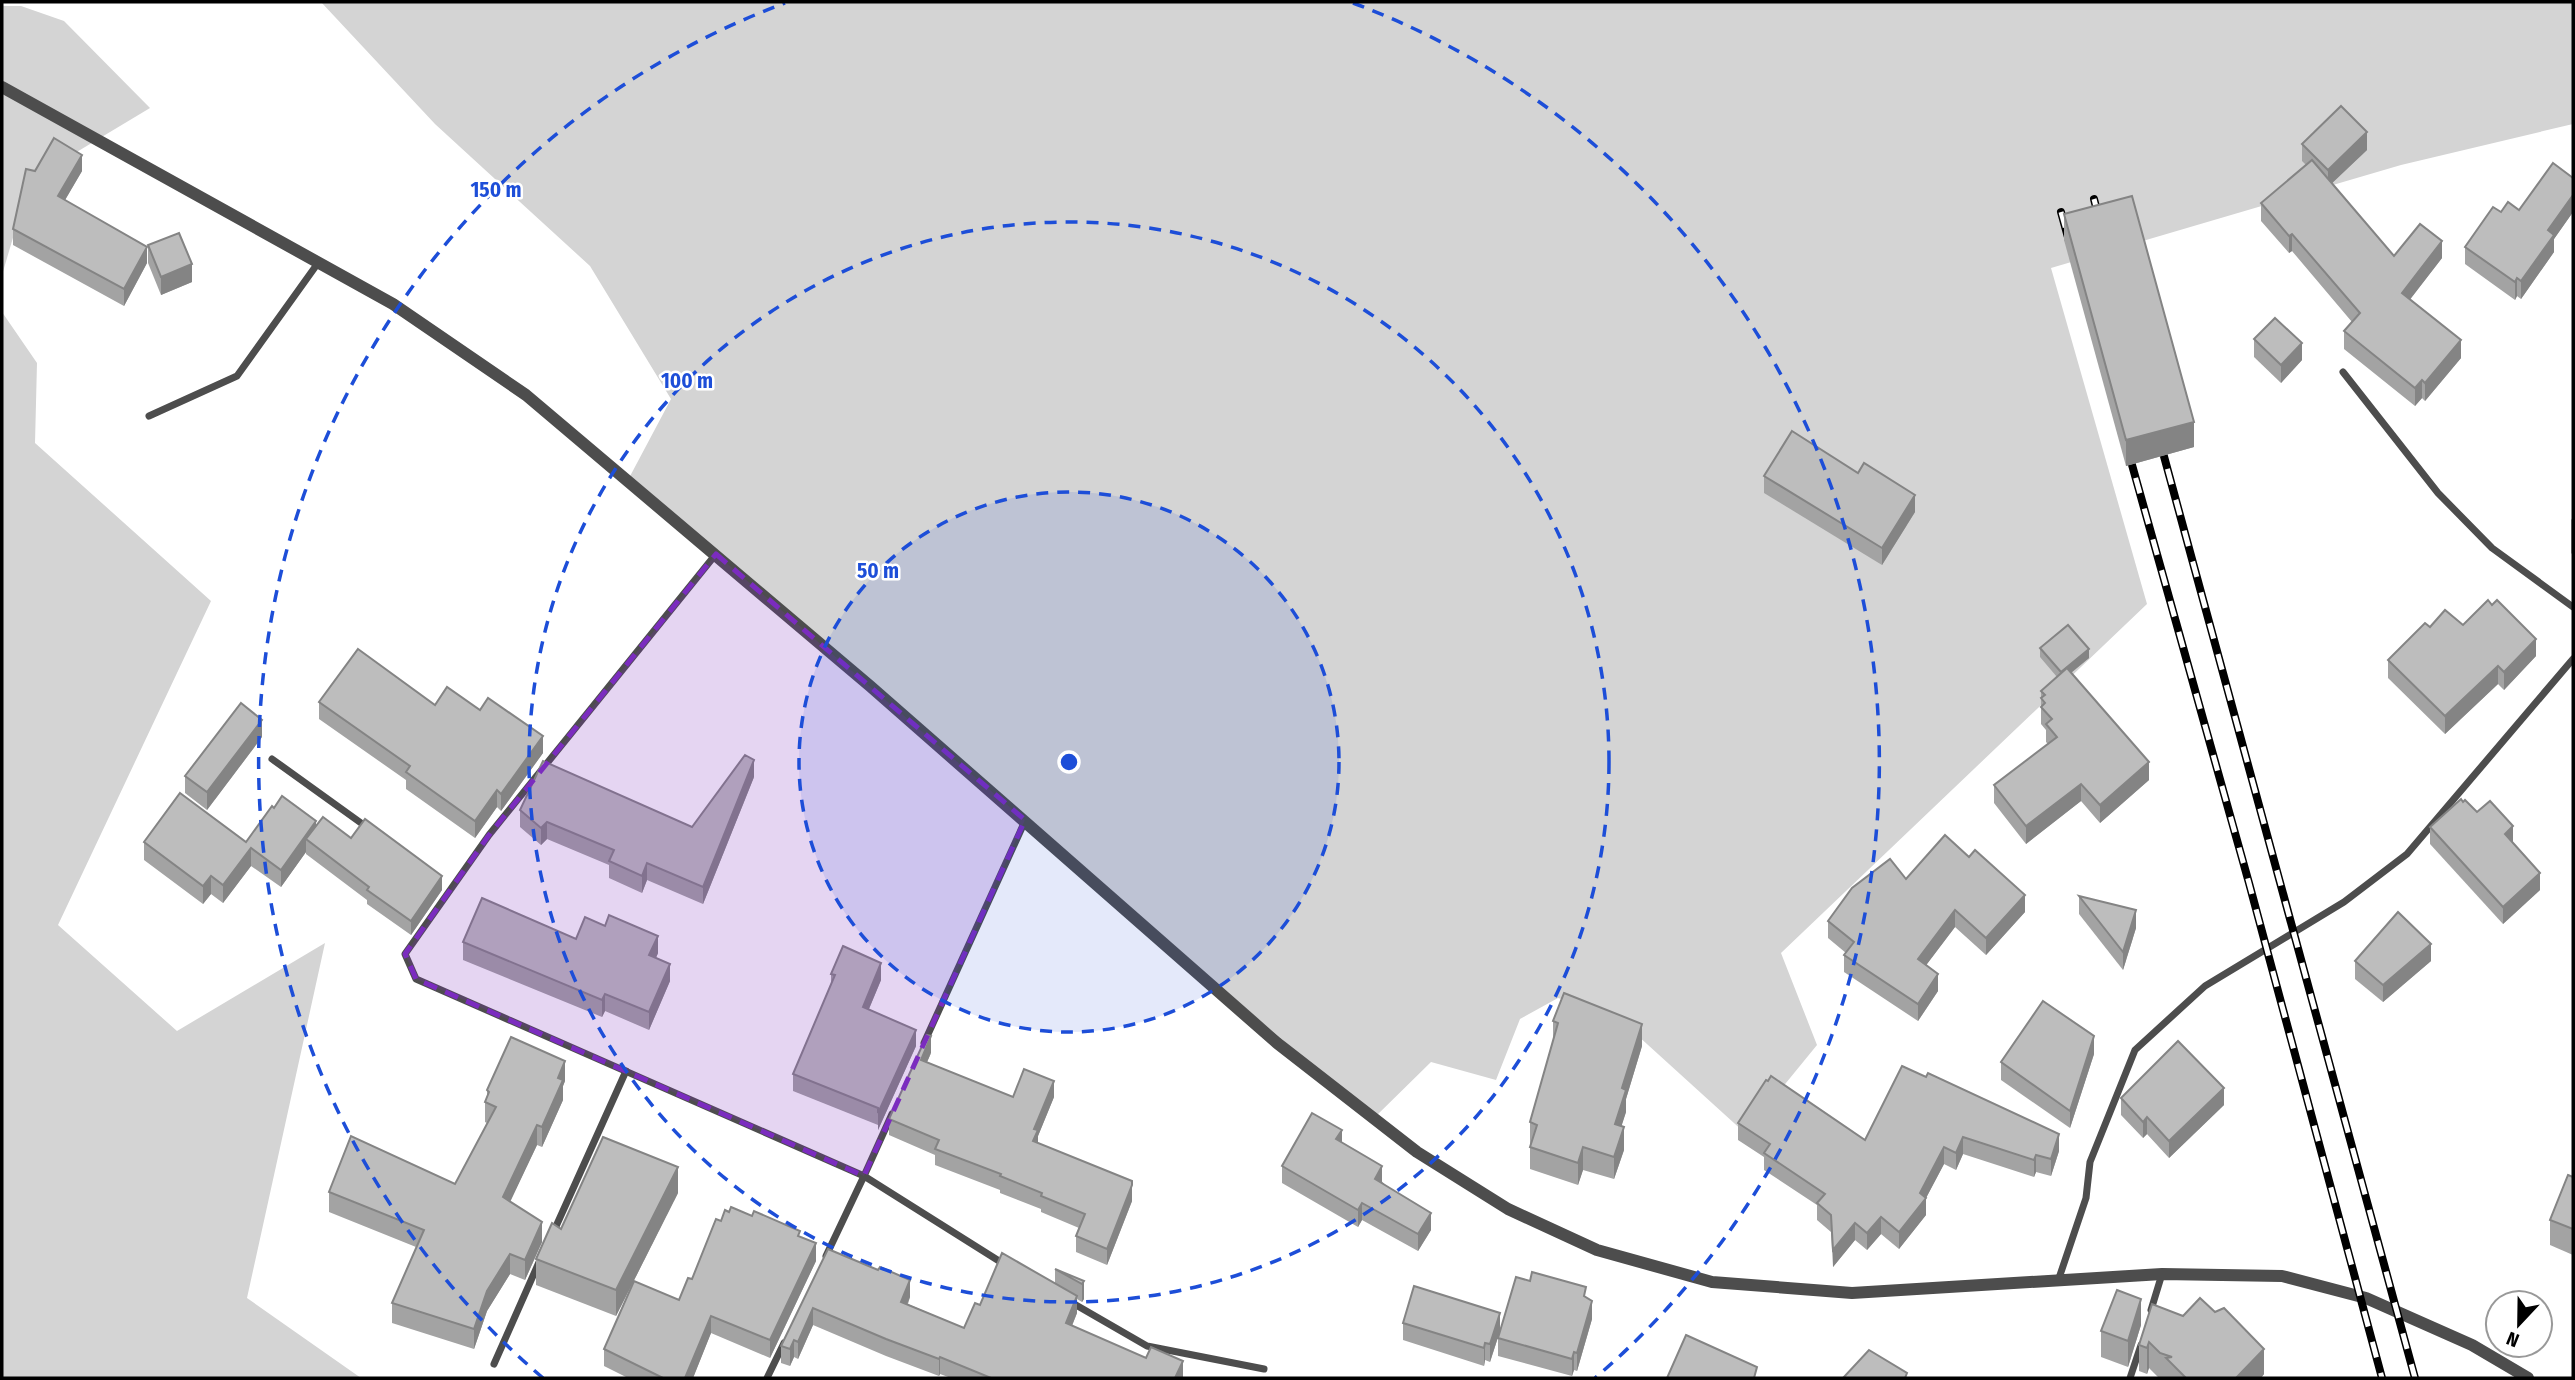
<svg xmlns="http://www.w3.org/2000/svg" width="2575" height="1380" font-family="'Fira Sans Condensed',sans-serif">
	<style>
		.green { fill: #d4d4d4 }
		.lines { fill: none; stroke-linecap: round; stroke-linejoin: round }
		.minor { stroke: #4d4d4d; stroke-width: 7 }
		.tertiary { stroke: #4d4d4d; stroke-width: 12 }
		.rail-casing { stroke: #000; stroke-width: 8 }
		.rail { stroke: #fff; stroke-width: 5; stroke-dasharray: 16; stroke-linecap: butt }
		.wall { fill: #a3a3a3 }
		.shaded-wall { fill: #848484 }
		.building { fill: #bdbdbd; stroke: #848484; stroke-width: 2 }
		.marked { fill: #7b2cbf; fill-opacity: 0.2; stroke: #7b2cbf; stroke-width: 5; stroke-dasharray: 14 9; stroke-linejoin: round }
		.ring { fill: none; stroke: #1d4ed8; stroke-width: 3.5; stroke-dasharray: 12 9 }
		.centre { fill: #1d4ed8; stroke: #fff; stroke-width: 3.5 }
		.ring-label { font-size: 21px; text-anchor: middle; font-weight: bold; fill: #1d4ed8; stroke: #fff; stroke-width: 5; stroke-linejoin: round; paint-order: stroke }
	</style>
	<rect width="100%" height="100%" fill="#fff"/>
	<g class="green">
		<polygon points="321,2 2573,2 2573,124 2401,165 2051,268 2147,604 1781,953 1817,1045 1745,1133 1615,1015 1558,998 1520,1019 1496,1080 1431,1062 1374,1118 628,480 671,399 590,266 435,124"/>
		<polygon points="2,6 21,6 64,21 150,108 30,180 2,275"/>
		<polygon points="2,312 37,363 35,443 211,601 58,925 177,1031 325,943 247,1298 361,1378 2,1378"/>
	</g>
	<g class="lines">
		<g class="minor">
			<polyline points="2343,372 2438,493 2492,548 2573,607"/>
			<polyline points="149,416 237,376 318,263"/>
			<polyline points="716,554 489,835 405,954 416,979 864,1176 892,1114"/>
			<polyline points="272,759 368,828"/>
			<polyline points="924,1043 1025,821"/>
			<polyline points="553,1233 626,1071"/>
			<polyline points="826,1256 864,1176 1007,1266"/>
			<polyline points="2058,1281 2086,1198 2090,1162 2135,1050 2205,986 2344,902 2407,854 2573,659"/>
			<polyline points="1069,1301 1147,1346 1264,1369"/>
			<polyline points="2151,1310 2162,1274"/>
			<polyline points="494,1364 540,1260"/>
			<polyline points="767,1378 784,1343"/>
			<polyline points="2130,1378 2141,1345"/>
		</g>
		<polyline class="tertiary" points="2,87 393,304 526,395 870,686 1277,1043 1417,1152 1508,1209 1597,1250 1712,1282 1852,1293 2162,1274 2282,1276 2366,1298 2472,1345 2528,1378"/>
		<g class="rail-casing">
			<g id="rail">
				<polyline points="2094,199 2101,226"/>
				<polyline points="2061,212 2069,241"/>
				<polyline points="2159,438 2415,1378"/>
				<polyline points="2127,447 2249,883 2382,1378"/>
			</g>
		</g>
		<use href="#rail" class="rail"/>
	</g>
	<g class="wall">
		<polygon points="2302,144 2367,150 2332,183 2394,256 2442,258 2410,299 2461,358 2425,401 2422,398 2415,406 2344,349 2344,331 2352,322 2292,251 2289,253 2261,221 2261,203 2306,165 2302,161"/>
		<polygon points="35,171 82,171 65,200 147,263 124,306 13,245 13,229"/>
		<polygon points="2573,178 2573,212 2554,239 2554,252 2521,299 2517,296 2515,300 2465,264 2465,247 2519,210"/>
		<polygon points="2064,214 2194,447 2126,466 2064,240"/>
		<polygon points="148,245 192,282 161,295 148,263"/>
		<polygon points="2254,339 2302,360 2281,383 2254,357"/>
		<polygon points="1858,473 1915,512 1882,565 1764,493 1764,476"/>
		<polygon points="2573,517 2573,555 2571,553 2571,520"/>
		<polygon points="2463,625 2536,656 2504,690 2498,684 2445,734 2388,678 2388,660 2430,627"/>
		<polygon points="2040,648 2089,658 2071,673 2149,780 2100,823 2081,801 2026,844 1994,803 1994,785 2048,744 2046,742 2046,730 2041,724 2041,691 2057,677 2040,657"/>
		<polygon points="319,702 435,705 480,710 543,753 501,811 497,807 475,838 406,789 406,780 319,719"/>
		<polygon points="262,737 207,810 185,793 185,776"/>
		<polygon points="754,777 703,904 647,880 642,893 609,878 609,865 547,839 541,845 520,827 520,810 692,827"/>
		<polygon points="2463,802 2513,843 2540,890 2503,924 2430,844 2430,827"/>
		<polygon points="316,826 351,838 442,890 411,935 367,904 367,900 306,854 306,852 281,887 251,866 223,903 211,894 203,904 144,860 144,842 246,842"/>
		<polygon points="1906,879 2025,912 1986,955 1955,927 1926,965 1938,991 1918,1021 1844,972 1844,955 1846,953 1828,938 1828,921"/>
		<polygon points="2079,896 2136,928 2123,970 2079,914"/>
		<polygon points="576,939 658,953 656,958 670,981 649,1030 605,1011 602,1017 463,960 463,942"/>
		<polygon points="2355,961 2431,961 2383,1002 2355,979"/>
		<polygon points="831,974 881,980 869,1009 916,1046 878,1130 878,1125 793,1091 793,1074 831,984"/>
		<polygon points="1553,1021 1642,1046 1626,1099 1626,1112 1621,1126 1624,1150 1614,1179 1583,1170 1578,1185 1530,1169 1530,1122 1553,1044"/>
		<polygon points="931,1053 927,1062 1013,1097 1054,1097 1038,1136 1038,1143 1132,1201 1107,1265 1076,1252 1076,1236 1079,1228 1041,1212 1041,1209 1000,1193 1000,1190 935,1165 935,1155 889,1135 889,1119"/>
		<polygon points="2094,1054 2070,1128 2001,1080 2001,1062"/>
		<polygon points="1902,1066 2059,1151 2051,1176 2036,1172 2034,1177 1963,1154 1956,1170 1944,1164 1926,1198 1926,1215 1899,1249 1881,1234 1867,1250 1855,1240 1833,1267 1831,1232 1817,1220 1817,1205 1764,1170 1764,1157 1738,1140 1738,1123 1865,1140"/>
		<polygon points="565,1081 563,1086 563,1100 542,1147 537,1145 510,1201 542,1242 525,1280 510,1274 487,1311 474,1349 392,1323 392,1303 416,1247 329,1212 329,1192 455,1184 487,1123 485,1122 485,1102 487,1096 487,1090"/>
		<polygon points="2121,1098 2224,1105 2169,1158 2147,1134 2143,1138 2121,1115"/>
		<polygon points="1342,1142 1431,1230 1418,1251 1362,1220 1358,1227 1282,1183 1282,1166"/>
		<polygon points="2573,1177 2573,1255 2550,1245 2550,1220"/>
		<polygon points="678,1193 616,1316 536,1285 536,1259 561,1229"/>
		<polygon points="729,1212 752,1216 800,1237 816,1261 770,1358 711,1333 693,1378 628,1378 604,1366 604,1349 679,1300 692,1279 721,1221"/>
		<polygon points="828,1249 878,1270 910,1297 908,1304 964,1328 980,1305 1055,1284 1055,1269 1084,1281 1084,1299 1082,1302 1077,1299 1077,1313 1072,1326 1183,1378 951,1378 940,1374 939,1376 886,1356 813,1325 798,1359 794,1357 790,1366 781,1363 781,1346"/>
		<polygon points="1586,1297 1592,1319 1577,1371 1574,1370 1572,1376 1498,1356 1498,1338"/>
		<polygon points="2152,1304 2264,1374 2261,1378 2159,1378 2149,1368 2147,1374 2139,1371 2139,1345"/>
		<polygon points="1403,1323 1500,1331 1490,1362 1485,1360 1484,1366 1403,1340"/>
		<polygon points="2141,1325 2128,1367 2101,1357 2101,1331"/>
	</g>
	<g class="shaded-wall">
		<polygon points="2367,132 2367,150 2328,187 2328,170"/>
		<polygon points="82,155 82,171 58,212 58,196"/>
		<polygon points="2573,195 2573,212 2554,239 2554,252 2521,299 2521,281 2548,230"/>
		<polygon points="2292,234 2292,251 2289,253 2289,236"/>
		<polygon points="2442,241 2442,258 2402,310 2402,293"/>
		<polygon points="147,247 147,263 124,306 124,289"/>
		<polygon points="192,264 192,282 161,295 161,277"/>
		<polygon points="2517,278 2517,296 2515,300 2515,282"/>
		<polygon points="2461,340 2461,358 2425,401 2425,383"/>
		<polygon points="2302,343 2302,360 2281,383 2281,365"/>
		<polygon points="2422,380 2422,398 2415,406 2415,388"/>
		<polygon points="2194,422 2194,447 2126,466 2126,440"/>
		<polygon points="1915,495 1915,512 1882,565 1882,548"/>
		<polygon points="2536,639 2536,656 2504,690 2504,672"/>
		<polygon points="2089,649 2089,658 2061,681 2061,672"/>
		<polygon points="2498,666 2498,684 2445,734 2445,716"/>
		<polygon points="262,720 262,737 207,810 207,792"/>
		<polygon points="543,736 543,753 501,811 501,794"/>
		<polygon points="754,760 754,777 703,904 703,887"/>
		<polygon points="2149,762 2149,780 2100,823 2100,805"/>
		<polygon points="2081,784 2081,801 2026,844 2026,826"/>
		<polygon points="497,790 497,807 475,838 475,821"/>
		<polygon points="316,821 316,838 306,839 306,852 281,887 281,870"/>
		<polygon points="547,822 547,839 541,845 541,828"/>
		<polygon points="2513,826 2513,843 2505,834"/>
		<polygon points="251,848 251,866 223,903 223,885"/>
		<polygon points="647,863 647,880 642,893 642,876"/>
		<polygon points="2540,873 2540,890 2503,924 2503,907"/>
		<polygon points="211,876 211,894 203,904 203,886"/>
		<polygon points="442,876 442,890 411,935 411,921"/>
		<polygon points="2025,895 2025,912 1986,955 1986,938"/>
		<polygon points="1955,910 1955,927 1918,976 1918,959"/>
		<polygon points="2136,910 2136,928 2123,970 2123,952"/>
		<polygon points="658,936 658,953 649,973 649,955"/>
		<polygon points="2431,944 2431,961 2383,1002 2383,985"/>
		<polygon points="881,963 881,980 863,1023 863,1007"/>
		<polygon points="670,964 670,981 649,1030 649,1012"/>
		<polygon points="1938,974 1938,991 1918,1021 1918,1004"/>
		<polygon points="605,994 605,1011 602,1017 602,1000"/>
		<polygon points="1642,1024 1642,1046 1626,1099 1626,1112 1615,1147 1615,1124 1622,1088"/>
		<polygon points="916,1030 916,1046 878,1130 878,1113"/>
		<polygon points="931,1036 931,1053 921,1076 921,1060"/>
		<polygon points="2094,1036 2094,1054 2070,1128 2070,1111"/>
		<polygon points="565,1061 565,1081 563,1086 563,1100 542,1147 542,1127 558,1078"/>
		<polygon points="1054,1081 1054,1097 1038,1136 1038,1147 1033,1157 1034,1129"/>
		<polygon points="2224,1088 2224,1105 2169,1158 2169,1141"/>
		<polygon points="2147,1117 2147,1134 2143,1138 2143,1122"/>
		<polygon points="537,1125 537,1145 503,1217 503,1197"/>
		<polygon points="1624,1127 1624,1150 1614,1179 1614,1157"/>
		<polygon points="1342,1130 1342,1147 1336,1139"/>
		<polygon points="2059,1134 2059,1151 2051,1176 2051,1159"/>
		<polygon points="1963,1137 1963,1154 1956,1170 1956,1153"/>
		<polygon points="1583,1147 1583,1170 1578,1185 1578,1163"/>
		<polygon points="1944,1147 1944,1164 1926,1198 1926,1215 1899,1249 1899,1232"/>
		<polygon points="2036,1155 2036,1172 2034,1177 2034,1160"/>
		<polygon points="1382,1166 1382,1183 1375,1179"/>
		<polygon points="678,1167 678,1193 616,1316 616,1290"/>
		<polygon points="1132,1185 1132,1201 1107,1265 1107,1249"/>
		<polygon points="1362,1203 1362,1220 1358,1227 1358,1210"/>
		<polygon points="1431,1213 1431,1230 1418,1251 1418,1234"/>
		<polygon points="1881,1217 1881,1234 1867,1250 1867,1233"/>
		<polygon points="542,1222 542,1242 525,1280 525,1260"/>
		<polygon points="1855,1223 1855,1240 1833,1267 1833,1250"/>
		<polygon points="816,1243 816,1261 770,1358 770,1340"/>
		<polygon points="510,1254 510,1274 487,1311 474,1349 474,1329 487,1291"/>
		<polygon points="910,1280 910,1297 901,1319 901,1302"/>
		<polygon points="1084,1281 1084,1299 1082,1302 1082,1284"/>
		<polygon points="1077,1296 1077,1313 1066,1340 1066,1323"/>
		<polygon points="2141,1299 2141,1325 2128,1367 2128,1341"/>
		<polygon points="1592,1301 1592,1319 1577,1371 1577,1353"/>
		<polygon points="813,1308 813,1325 798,1359 798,1342"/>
		<polygon points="1500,1313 1500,1331 1490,1362 1490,1344"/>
		<polygon points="711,1316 711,1333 693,1378 685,1378"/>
		<polygon points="794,1340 794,1357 790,1366 790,1349"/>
		<polygon points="2149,1342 2149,1368 2147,1374 2147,1348"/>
		<polygon points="1485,1343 1485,1360 1484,1366 1484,1348"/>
		<polygon points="2264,1349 2264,1374 2261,1378 2236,1378"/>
		<polygon points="1574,1352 1574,1370 1572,1376 1572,1359"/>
		<polygon points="940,1357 940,1374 939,1376 939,1359"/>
		<polygon points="1183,1361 1183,1378 1175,1378"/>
	</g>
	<g class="building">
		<polygon points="2341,106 2367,132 2328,170 2302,144"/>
		<polygon points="54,138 82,155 58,196 147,247 124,289 13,229 26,169 35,171"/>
		<polygon points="2312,160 2394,256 2420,224 2442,241 2402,293 2461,340 2425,383 2422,380 2415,388 2344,331 2360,313 2292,234 2289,236 2261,203"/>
		<polygon points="2553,163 2573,178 2573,195 2548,230 2554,235 2521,281 2517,278 2515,282 2465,247 2493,207 2501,212 2508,202 2519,210"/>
		<polygon points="2132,196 2194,422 2126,440 2064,214"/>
		<polygon points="179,233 192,264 161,277 148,245"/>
		<polygon points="2275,318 2302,343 2281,365 2254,339"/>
		<polygon points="1792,431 1858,473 1864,463 1915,495 1882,548 1764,476"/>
		<polygon points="2488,600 2492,605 2497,600 2536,639 2504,672 2498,666 2445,716 2388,660 2425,623 2430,627 2445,610 2463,625"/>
		<polygon points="2068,625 2089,649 2061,672 2040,648"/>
		<polygon points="358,649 435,705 447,687 480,710 488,698 543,736 501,794 497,790 475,821 406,772 410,766 319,702"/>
		<polygon points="2067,668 2149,762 2100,805 2081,784 2026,826 1994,785 2057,737 2046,724 2052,719 2041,707 2045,703 2041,698 2045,695 2041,691"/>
		<polygon points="241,703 262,720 207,792 185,776"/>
		<polygon points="745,755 754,760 703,887 647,863 642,876 609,861 614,850 547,822 541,828 520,810 543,761 692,827"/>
		<polygon points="180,793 246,842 272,806 274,808 282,796 316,821 281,870 251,848 223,885 211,876 203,886 144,842"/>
		<polygon points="2461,799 2463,802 2465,800 2477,812 2490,801 2513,826 2505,834 2540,873 2503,907 2430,827"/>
		<polygon points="323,817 351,838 365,819 442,876 411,921 367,890 369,887 306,839"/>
		<polygon points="1945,835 1969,857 1975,850 2025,895 1986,938 1955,910 1918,959 1938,974 1918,1004 1844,955 1854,942 1828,921 1852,888 1890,859 1906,879"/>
		<polygon points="2079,896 2136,910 2123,952"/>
		<polygon points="482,898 576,939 585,917 605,926 609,915 658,936 649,955 670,964 649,1012 605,994 602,1000 463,942"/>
		<polygon points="2398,912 2431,944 2383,985 2355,961"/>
		<polygon points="843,946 881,963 863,1007 916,1030 878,1113 878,1108 793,1074 835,975 831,974"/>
		<polygon points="1564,993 1642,1024 1622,1088 1626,1090 1615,1124 1624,1127 1614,1157 1583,1147 1578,1163 1530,1147 1537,1125 1530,1122 1558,1023 1553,1021"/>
		<polygon points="2043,1001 2094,1036 2070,1111 2001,1062"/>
		<polygon points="927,1035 931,1036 921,1060 1013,1097 1024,1069 1054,1081 1034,1129 1038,1130 1033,1141 1132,1181 1132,1185 1107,1249 1076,1236 1085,1214 1041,1196 1042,1193 1000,1176 1001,1174 935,1149 939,1140 889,1119"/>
		<polygon points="511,1037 565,1061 558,1078 563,1080 542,1127 537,1125 503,1197 542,1222 525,1260 510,1254 487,1291 474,1329 392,1303 424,1230 329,1192 351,1136 455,1184 496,1107 485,1102 489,1092 487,1090"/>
		<polygon points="2178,1041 2224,1088 2169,1141 2147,1117 2143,1122 2121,1098"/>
		<polygon points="1902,1066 1926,1077 1928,1073 2059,1134 2051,1159 2036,1155 2034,1160 1963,1137 1956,1153 1944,1147 1920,1193 1926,1198 1899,1232 1881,1217 1867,1233 1855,1223 1833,1250 1831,1215 1817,1203 1825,1194 1764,1153 1770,1144 1738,1123 1766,1080 1768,1081 1771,1076 1865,1140"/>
		<polygon points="1312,1113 1342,1130 1336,1139 1382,1166 1375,1179 1431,1213 1418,1234 1362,1203 1358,1210 1282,1166"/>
		<polygon points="603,1137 678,1167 616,1290 536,1259 552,1223 561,1229"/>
		<polygon points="2568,1175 2573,1177 2573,1229 2550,1220"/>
		<polygon points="731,1207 752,1216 754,1211 800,1231 798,1236 816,1243 770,1340 711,1316 685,1378 663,1378 604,1349 634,1281 679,1300 688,1278 692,1279 716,1219 721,1221 725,1210 729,1212"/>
		<polygon points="828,1249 878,1270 880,1267 910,1280 901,1302 964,1328 975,1303 980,1305 1002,1253 1077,1296 1066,1323 1146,1358 1151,1347 1183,1361 1175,1378 991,1378 940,1357 939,1359 886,1339 813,1308 798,1342 794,1340 790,1349 781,1346"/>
		<polygon points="1055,1269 1084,1281 1082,1284"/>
		<polygon points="1532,1272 1586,1287 1584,1296 1592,1301 1577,1353 1574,1352 1572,1359 1498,1338 1516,1277 1530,1281"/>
		<polygon points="1414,1286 1500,1313 1490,1344 1485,1343 1484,1348 1403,1323"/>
		<polygon points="2117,1290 2141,1299 2128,1341 2101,1331"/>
		<polygon points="2200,1298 2215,1312 2224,1308 2264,1349 2236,1378 2186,1378 2166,1358 2172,1357 2160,1353 2149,1342 2147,1348 2139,1345 2152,1304 2183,1316"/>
		<polygon points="1686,1335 1757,1367 1754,1378 1667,1378"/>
		<polygon points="1869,1350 1907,1373 1905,1378 1843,1378"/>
	</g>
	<path class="marked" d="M716 554 1025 820 864 1176 416 979 405 954 489 835Z"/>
	<circle cx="1069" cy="762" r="270" fill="#1d4ed8" fill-opacity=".12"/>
	<g class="ring">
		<circle cx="1069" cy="762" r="270"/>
		<circle cx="1069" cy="762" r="540"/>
		<path d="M543 1378A810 810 0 0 1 785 3M1353 3A810 810 0 0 1 1595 1378"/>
	</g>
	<circle cx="1069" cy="762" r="10" class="centre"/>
	<g class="ring-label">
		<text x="496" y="197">150 m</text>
		<text x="687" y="388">100 m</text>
		<text x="878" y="578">50 m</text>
	</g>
	<rect width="2575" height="1380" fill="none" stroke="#000000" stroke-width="7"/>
	<g transform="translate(2519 1324) rotate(202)"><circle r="33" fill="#ffffff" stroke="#999999" stroke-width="2"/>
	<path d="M0-5L12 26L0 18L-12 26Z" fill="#000000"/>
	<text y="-10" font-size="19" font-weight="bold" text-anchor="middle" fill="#000000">N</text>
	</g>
</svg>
